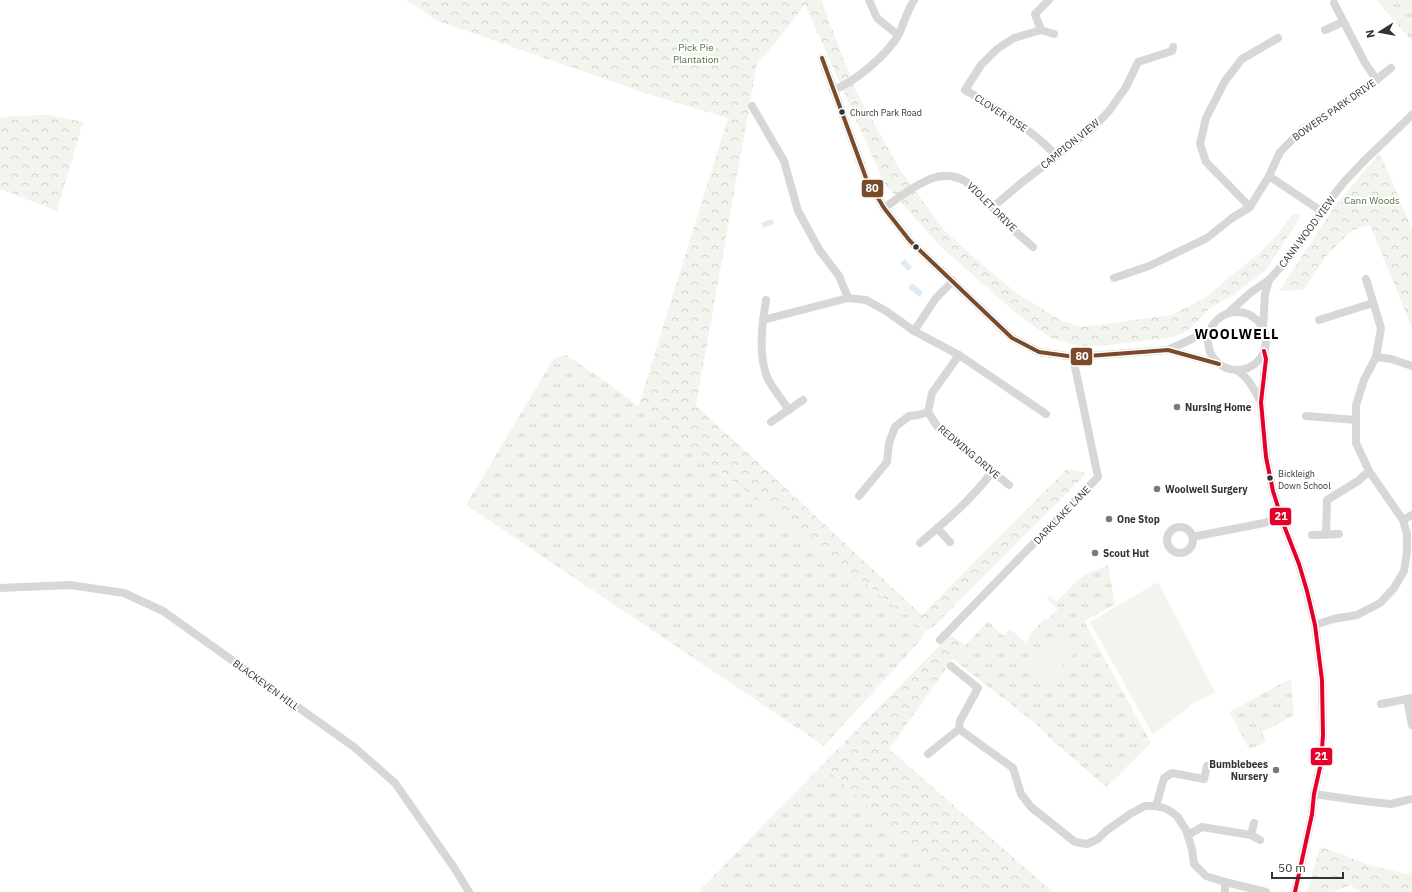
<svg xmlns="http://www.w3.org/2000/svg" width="1412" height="892" font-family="'IBM Plex Sans',sans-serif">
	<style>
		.grass { fill: url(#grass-tufts) }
		.forest { fill: url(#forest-crowns) }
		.pitch { fill: #f1f5ed }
		.water { fill: #ddebf3 }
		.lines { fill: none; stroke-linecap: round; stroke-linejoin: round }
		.street { stroke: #d7d7d7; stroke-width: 8 }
		.bus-1-casing { stroke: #fff; stroke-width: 7 }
		.bus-2-casing { stroke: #fff; stroke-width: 7 }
		.bus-1 { stroke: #7a4b2a; stroke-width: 4 }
		.bus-2 { stroke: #e4002b; stroke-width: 4 }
		.bus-dot { fill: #333; stroke: #fff; stroke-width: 1.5 }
		.poi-dot { fill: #7a7a7a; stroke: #fff; stroke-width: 1.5 }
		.labels { text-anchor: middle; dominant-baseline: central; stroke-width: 4; stroke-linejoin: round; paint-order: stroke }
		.bus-label { font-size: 9px; fill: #333; stroke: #fff; text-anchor: start }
		.park-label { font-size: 10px; fill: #56703f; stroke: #fff }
		.street-label { font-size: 10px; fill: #333; stroke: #fff }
		.poi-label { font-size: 10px; font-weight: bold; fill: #333; stroke: #fff; text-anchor: start }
		.district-label { font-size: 14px; font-weight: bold; letter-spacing: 1px; fill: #000; stroke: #fff }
		.line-badge { stroke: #fff; stroke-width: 1.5 }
		.badge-label { font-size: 11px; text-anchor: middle; font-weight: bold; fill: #fff }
	</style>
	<defs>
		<pattern id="grass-tufts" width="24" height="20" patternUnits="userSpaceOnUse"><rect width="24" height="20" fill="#f1f5ed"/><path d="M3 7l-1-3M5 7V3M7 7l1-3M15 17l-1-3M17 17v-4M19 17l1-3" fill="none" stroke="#cfd2cc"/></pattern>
		<pattern id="forest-crowns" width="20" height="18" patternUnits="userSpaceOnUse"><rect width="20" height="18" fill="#f1f5ed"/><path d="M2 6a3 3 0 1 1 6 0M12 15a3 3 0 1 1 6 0" fill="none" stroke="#cfd2cc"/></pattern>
	</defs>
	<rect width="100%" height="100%" fill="#fff"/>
	<g class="grass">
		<polygon points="1376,0 1412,0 1412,41"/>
		<polygon points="566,355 608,383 926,631 918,643 824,746 466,505 554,358"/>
		<polygon points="1108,565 1115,604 1084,621 1151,743 1106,787 1053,741 1037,725 953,659 988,621 1003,636 1010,629 1025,642 1030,637 1029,635 1045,619 1047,620 1058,609 1047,599 1050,596 1056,602 1074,584 1085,575"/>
		<polygon points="1288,680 1291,680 1294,715 1262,732 1266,742 1249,749 1229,712"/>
		<polygon points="822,765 963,892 698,892"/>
	</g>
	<g class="forest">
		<polygon points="406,0 821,0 855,89 900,170 944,230 979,262 1018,294 1062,321 1082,327 1171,315 1203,299 1257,255 1277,235 1294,213 1301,216 1266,270 1233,295 1210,308 1191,328 1182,334 1167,338 1111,345 1078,346 1051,338 1017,314 939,245 884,183 805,4 778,40 757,64 696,405 922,615 1067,469 1087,473 934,626 926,631 638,407 728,118 651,95 438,21"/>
		<polygon points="49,115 83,122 57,211 0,189 0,118 10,116"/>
		<polygon points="1380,153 1412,229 1412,328 1370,225 1352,230 1327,255 1303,290 1279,291 1337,203"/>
		<polygon points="950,635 966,645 953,659 889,749 1053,892 963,892 822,765"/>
		<polygon points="1320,847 1342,854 1368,865 1407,874 1412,872 1412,892 1360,892 1351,885 1332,892 1307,892"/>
	</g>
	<g class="pitch">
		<polygon points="1158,582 1215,692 1192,704 1153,735 1090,622"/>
		<polygon points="1058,636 1075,653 1046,683 1028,666"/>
	</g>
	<g class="water">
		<polygon points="772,219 774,224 763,228 761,223"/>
		<polygon points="905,259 912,267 908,271 900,263"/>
		<polygon points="912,283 923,292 920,297 908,288"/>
	</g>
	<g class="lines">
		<g class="street">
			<polyline points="869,0 877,18 898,35"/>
			<polyline points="1334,3 1365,63 1377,80"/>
			<polyline points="1041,30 1035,14 1049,0"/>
			<polyline points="1325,30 1343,22"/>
			<path d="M1054 34 1041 30 1014 38 997 49 981 65 965 90C999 109 1030 128 1057 156"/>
			<polyline points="822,58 866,178 884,208 910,241 1012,338 1039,352 1075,357 1168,350 1219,364"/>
			<path d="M833 90C854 83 888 54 899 34 904 23 907 11 914 0"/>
			<polyline points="752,106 784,161 798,211 820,251 839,276 848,298"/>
			<polyline points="1269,176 1280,152 1302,130 1353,98 1391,68"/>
			<polyline points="993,207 1020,184 1093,128 1109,111 1126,87 1138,62 1172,51 1173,47"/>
			<polyline points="1250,207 1206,162 1200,144 1206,118 1225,81 1242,59 1278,38"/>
			<path d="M884 208C897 199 917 183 933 178 967 167 984 200 1003 220 1013 230 1023 238 1033 247"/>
			<polyline points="1114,278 1149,266 1207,238 1232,218 1250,207 1269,176 1321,211"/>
			<polyline points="953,281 936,298 914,331 959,355 1046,414"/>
			<circle cx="1237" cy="341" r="29"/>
			<polyline points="1228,313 1250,293 1269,280 1286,261 1305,236 1321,211 1345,181 1365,160 1412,115"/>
			<polyline points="763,320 766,300"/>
			<polyline points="1319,320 1373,303"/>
			<polyline points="1263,328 1265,294 1269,280"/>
			<polyline points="1168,350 1209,331"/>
			<polyline points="1264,351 1266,359 1261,402 1266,457 1273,491 1283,523 1299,564 1307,591 1315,625 1322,680 1323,735 1321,763 1314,794 1312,814 1295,892"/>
			<polyline points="959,355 932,393 928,412 937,426 1009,485"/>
			<polyline points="1376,357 1391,359 1412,366"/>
			<path d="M1236 370C1248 376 1254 390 1261 402"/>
			<path d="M789 410C783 401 775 391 769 381 760 364 761 338 763 320L848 298 866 300 886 311 914 331"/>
			<polyline points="1306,416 1356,420"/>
			<polyline points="771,422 803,400"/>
			<polyline points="859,496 887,462 889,443 895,427 909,416 918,415 928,412"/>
			<polyline points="1403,520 1412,515"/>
			<circle cx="1180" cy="540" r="13"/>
			<polyline points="937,528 950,542"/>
			<polyline points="1312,535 1339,534"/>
			<polyline points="1326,535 1327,500 1358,481 1369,471"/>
			<polyline points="1192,537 1264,523 1281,516"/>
			<path d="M920 543C946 521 972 499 992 472"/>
			<polyline points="0,588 70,585 124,593 163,611 354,747 395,783 455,869 469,892"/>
			<polyline points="1315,625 1333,619 1357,615 1380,603 1394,588 1404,571 1407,552 1407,534 1403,520 1369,471 1356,443 1356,405 1364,380 1376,357 1381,328 1366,279"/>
			<polyline points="940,640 1098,477 1075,367 1075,357"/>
			<polyline points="951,666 978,688 960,721 959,729 1013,768 1021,794 1031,807 1075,842 1087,844 1098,839 1106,831 1130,814 1145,806 1156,806 1167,809 1177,816 1186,830 1192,849 1194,864 1206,876 1225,882 1266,892"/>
			<polyline points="1407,699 1412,725"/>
			<polyline points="1381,704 1412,698"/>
			<polyline points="928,754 959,729"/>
			<polyline points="1314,794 1363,801 1391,804 1412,799"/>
			<polyline points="1156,806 1164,778 1172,773 1204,779 1207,766"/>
			<polyline points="1188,835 1202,827 1251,835 1260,840"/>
			<polyline points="1251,835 1254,823"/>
			<polyline points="1225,892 1225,882"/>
		</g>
		<g class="bus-1-casing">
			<polyline id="bus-1" points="822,58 866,178 884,208 910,241 1012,338 1039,352 1075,357 1168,350 1219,364"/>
		</g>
		<g class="bus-2-casing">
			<polyline id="bus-2" points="1264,351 1266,359 1261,402 1266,457 1273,491 1283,523 1299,564 1307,591 1315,625 1322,680 1323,735 1321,763 1314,794 1312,814 1295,892"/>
		</g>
		<use href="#bus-1" class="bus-1"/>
		<use href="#bus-2" class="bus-2"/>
	</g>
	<g class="bus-dot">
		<circle cx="842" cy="112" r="3.5"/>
		<circle cx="916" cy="247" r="3.5"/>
		<circle cx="1270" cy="478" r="3.5"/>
	</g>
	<g class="poi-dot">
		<circle cx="1177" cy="407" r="4"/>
		<circle cx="1157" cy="489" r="4"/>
		<circle cx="1109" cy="519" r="4"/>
		<circle cx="1095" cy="553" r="4"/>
		<circle cx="1276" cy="770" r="4"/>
	</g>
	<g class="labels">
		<g class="bus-label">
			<text x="850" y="112">Church Park Road</text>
			<text x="1278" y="473">Bickleigh<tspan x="1278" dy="12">Down School</tspan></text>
		</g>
		<g class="park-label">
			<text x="696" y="47">Pick Pie<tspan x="696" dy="12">Plantation</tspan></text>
			<text x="1372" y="200">Cann Woods</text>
		</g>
		<g class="street-label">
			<text transform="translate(1334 110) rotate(-35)">BOWERS PARK DRIVE</text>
			<text transform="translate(1001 113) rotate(33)">CLOVER RISE</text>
			<text transform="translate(1070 144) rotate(-39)">CAMPION VIEW</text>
			<text transform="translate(992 207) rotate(45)">VIOLET DRIVE</text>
			<text transform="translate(1307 232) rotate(-53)">CANN WOOD VIEW</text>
			<text transform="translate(969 452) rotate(40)">REDWING DRIVE</text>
			<text transform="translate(1062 515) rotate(-46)">DARKLAKE LANE</text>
			<text transform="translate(266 685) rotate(36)">BLACKEVEN HILL</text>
		</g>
		<g class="poi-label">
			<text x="1185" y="407">Nursing Home</text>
			<text x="1165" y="489">Woolwell Surgery</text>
			<text x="1117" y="519">One Stop</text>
			<text x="1103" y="553">Scout Hut</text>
			<text x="1268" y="764" text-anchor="end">Bumblebees<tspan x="1268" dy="12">Nursery</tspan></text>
		</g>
		<g class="district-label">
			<text x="1237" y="334">WOOLWELL</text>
		</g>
	</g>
	<g class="line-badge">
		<rect x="861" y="179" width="23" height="19" rx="4" fill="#7a4b2a"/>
		<rect x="1070" y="347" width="23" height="19" rx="4" fill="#7a4b2a"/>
		<rect x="1269" y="507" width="23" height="19" rx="4" fill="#e4002b"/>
		<rect x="1310" y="747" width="23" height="19" rx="4" fill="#e4002b"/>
	</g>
	<g class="badge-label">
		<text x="872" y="192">80</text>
		<text x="1082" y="360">80</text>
		<text x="1281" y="520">21</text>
		<text x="1321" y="760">21</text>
	</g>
	<g transform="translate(1380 32) rotate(259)" stroke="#ffffff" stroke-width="3" paint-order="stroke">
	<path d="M0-3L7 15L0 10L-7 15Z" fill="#333333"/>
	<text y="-6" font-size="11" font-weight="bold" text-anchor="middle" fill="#333333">N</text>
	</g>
	<path d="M1272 872v6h71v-6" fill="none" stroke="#333333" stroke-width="2"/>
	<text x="1278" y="872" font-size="12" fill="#333333" stroke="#ffffff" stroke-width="3" paint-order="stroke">50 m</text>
</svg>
